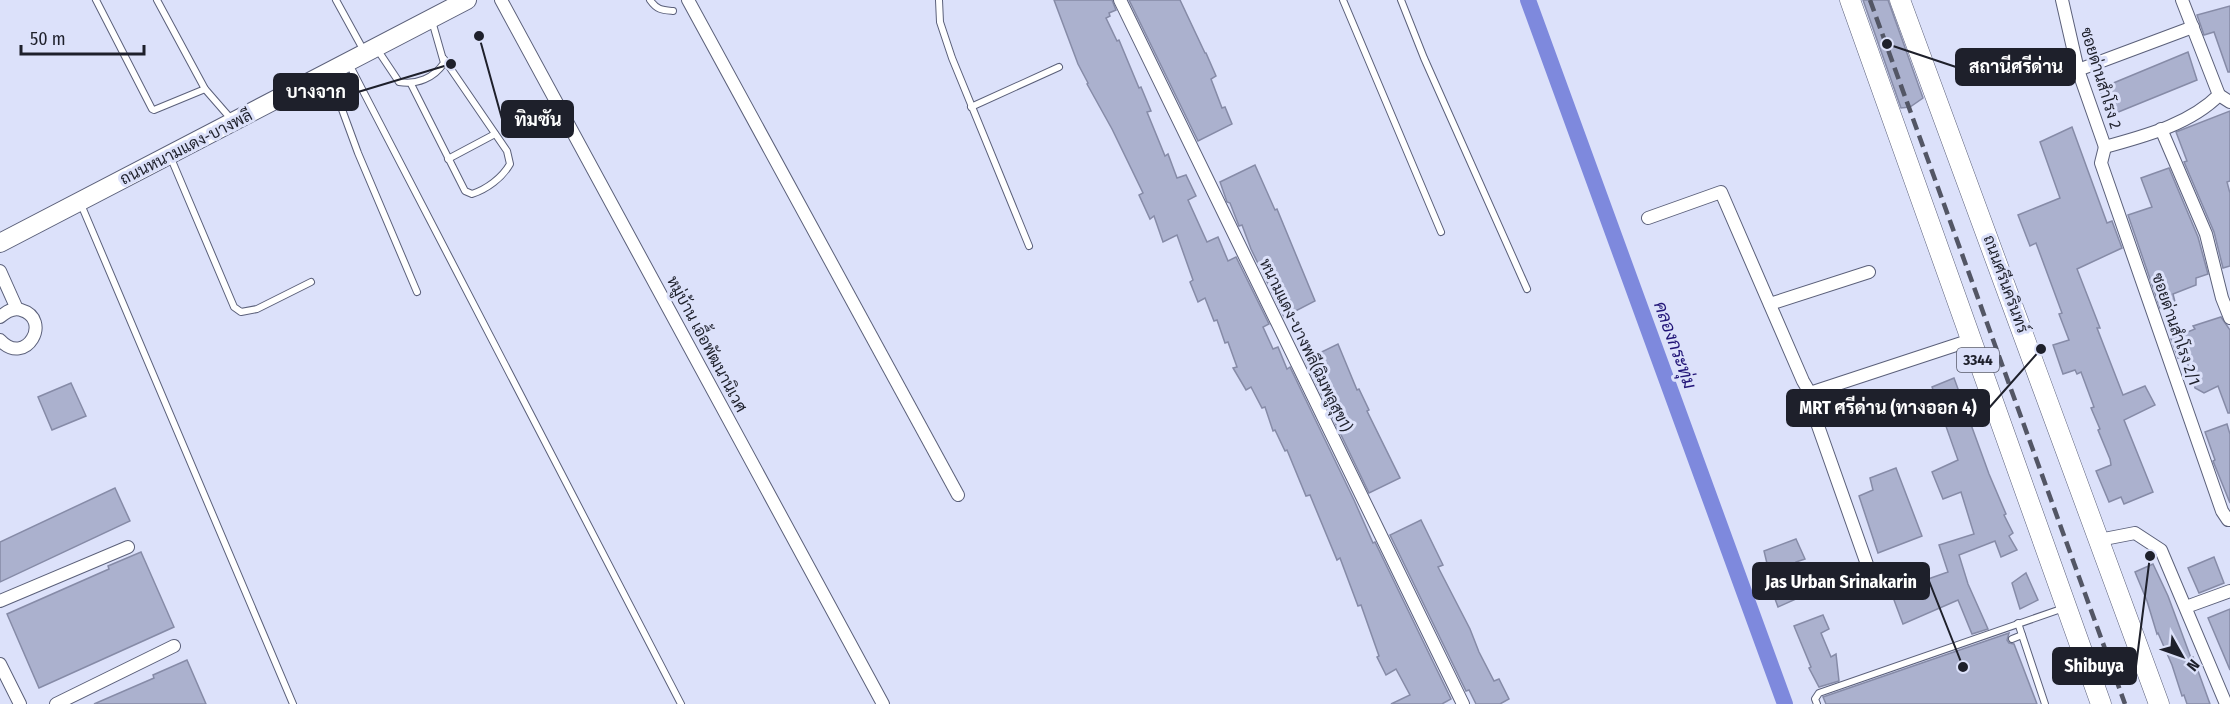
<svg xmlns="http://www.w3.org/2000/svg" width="2230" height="704" font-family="'Fira Sans Condensed',Sarabun,sans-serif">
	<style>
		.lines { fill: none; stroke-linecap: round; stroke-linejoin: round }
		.canal { stroke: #7e89dd; stroke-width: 16 }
		.building { fill: #abb1ce; stroke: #868ba7; stroke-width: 1.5 }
		.service-casing { stroke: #5b607a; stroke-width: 8 }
		.minor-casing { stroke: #5b607a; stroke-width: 14 }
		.secondary-casing { stroke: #5b607a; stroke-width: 20 }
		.primary-casing { stroke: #5b607a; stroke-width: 21 }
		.service { stroke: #fff; stroke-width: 6 }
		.minor { stroke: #fff; stroke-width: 12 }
		.secondary { stroke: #fff; stroke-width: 18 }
		.primary { stroke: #fff; stroke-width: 20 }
		.rail { stroke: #535665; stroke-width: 4.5; stroke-dasharray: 12 6; stroke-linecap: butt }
		.labels { text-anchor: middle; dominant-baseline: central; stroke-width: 6; stroke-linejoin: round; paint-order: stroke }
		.shield { fill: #dce1fa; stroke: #575a69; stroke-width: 1.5 }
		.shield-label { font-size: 15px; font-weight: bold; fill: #1e202b }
		.street-label { font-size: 16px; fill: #1e202b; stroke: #dce1fa }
		.water-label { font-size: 18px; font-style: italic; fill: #211477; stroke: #dce1fa }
		.leader { fill: none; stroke: #1e202b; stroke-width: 2 }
		.callout-dot { fill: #1e202b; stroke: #dce1fa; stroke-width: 2 }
		.callout { fill: #1e202b; stroke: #1e202b; stroke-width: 2 }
		.callout-label { font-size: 18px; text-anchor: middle; font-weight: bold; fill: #fff }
	</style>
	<rect width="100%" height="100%" fill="#dce1fa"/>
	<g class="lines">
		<polyline class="canal" points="1528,0 1785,704"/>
	</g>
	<g class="building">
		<polygon points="1054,0 1112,0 1116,10 1109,13 1110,16 1106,18 1117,41 1119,40 1139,88 1141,87 1151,111 1147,112 1165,156 1168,154 1177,178 1186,175 1196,196 1188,200 1207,242 1218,237 1228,261 1236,257 1269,324 1263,327 1273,349 1278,347 1287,369 1290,367 1354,500 1373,543 1375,542 1451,699 1442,704 1391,704 1410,695 1396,669 1386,675 1377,657 1379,656 1361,605 1358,606 1340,558 1337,560 1310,495 1306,496 1287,450 1285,451 1275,430 1273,431 1265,407 1262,408 1251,387 1246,390 1233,368 1237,367 1228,342 1225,343 1217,320 1214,321 1205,298 1198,302 1190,282 1193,280 1177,235 1163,242 1154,216 1150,219 1139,195 1143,193 1112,129 1087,84 1088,83 1078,64"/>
		<polygon points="1129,0 1180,0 1205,53 1206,53 1216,76 1211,79 1222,108 1225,107 1232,124 1198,141"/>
		<polygon points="1863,0 1888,0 1923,98 1910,107 1901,108"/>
		<polygon points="2230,6 2230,72 2228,72 2214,32 2204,35 2197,15"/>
		<polygon points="2188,52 2197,80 2111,115 2099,89"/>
		<polygon points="2230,111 2230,181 2227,182 2230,193 2230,266 2223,268 2214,232 2184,162 2187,161 2176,132"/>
		<polygon points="2072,127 2107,223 2112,221 2122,248 2077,269 2100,328 2097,328 2123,395 2145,386 2155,405 2124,420 2153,492 2124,504 2121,497 2109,502 2096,471 2111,465 2110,459 2098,430 2100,429 2091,408 2094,407 2081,372 2077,374 2075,370 2063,374 2053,345 2069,340 2059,314 2062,313 2036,243 2030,246 2018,215 2060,198 2040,142"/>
		<polygon points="1255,165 1275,210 1277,209 1315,301 1284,317 1251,249 1242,225 1239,226 1230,203 1227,202 1220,182"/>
		<polygon points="2169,168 2198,237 2208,274 2196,278 2196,285 2173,294 2175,302 2160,308 2128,215 2152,207 2141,178"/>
		<polygon points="2221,317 2230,330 2230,413 2228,413 2218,386 2204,393 2195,388 2185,356 2178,358 2171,339 2195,329 2193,326"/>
		<polygon points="1338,344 1357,390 1359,389 1369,410 1367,411 1400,478 1369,493 1305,360"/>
		<polygon points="1954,378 1989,474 2006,514 2004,515 2013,533 2009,536 2017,550 2001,557 1995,541 1959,555 1968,584 1988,629 1972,634 1958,600 1903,624 1891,592 1948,572 1939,545 1974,534 1961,492 1943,499 1932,472 1958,460 1932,387"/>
		<polygon points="71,383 86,416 52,430 38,397"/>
		<polygon points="2227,424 2230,434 2230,503 2213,461 2215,460 2205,432"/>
		<polygon points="1896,468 1922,536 1878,553 1859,496 1873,490 1870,478"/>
		<polygon points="115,488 130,521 0,582 0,542"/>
		<polygon points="1421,520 1443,565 1438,567 1470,629 1479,652 1494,681 1499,679 1509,699 1500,704 1476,704 1469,690 1466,691 1390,535"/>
		<polygon points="1796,539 1805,559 1796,562 1807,594 1778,607 1767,577 1770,576 1764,551"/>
		<polygon points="141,552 174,627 39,688 7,614 109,569 108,566"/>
		<polygon points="2214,557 2224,583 2199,593 2188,568"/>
		<polygon points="2153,564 2168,596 2191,658 2193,657 2210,704 2187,704 2184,695 2182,696 2172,665 2158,633 2157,634 2147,601 2135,572"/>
		<polygon points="2026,573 2038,600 2020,609 2012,583"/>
		<polygon points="2230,609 2230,670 2208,618"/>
		<polygon points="1823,615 1829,629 1821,633 1831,657 1836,654 1839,681 1819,687 1809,668 1811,667 1794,626"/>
		<polygon points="2009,633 2007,640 2009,643 2014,644 2037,704 1826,704 1823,697"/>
		<polygon points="187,660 206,704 94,704 154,678 153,675"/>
	</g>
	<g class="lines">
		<g class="service-casing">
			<g id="service">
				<polyline points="96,0 152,109 154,110 205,89"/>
				<polyline points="157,0 205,89 232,120"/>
				<polyline points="336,0 364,51"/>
				<path d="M650 0C657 10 662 10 673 11"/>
				<polyline points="939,0 940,22 952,58 1029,246"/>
				<polyline points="1343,0 1441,232"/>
				<polyline points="1401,0 1424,58 1527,289"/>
				<path d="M377 49 399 82C417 85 434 78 444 63L432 21"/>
				<polyline points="349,64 681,704"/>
				<polyline points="329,74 358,153 417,292"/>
				<path d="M411 84 465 191 472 194C487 189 502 178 510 164L507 151 444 59"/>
				<polyline points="971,107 1059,67"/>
				<polyline points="170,156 234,307 241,312 257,309 311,282"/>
				<polyline points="448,159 495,134"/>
				<polyline points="80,202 293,704"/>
				<polyline points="2018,623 2045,704"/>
				<polyline points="2012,639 2022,635"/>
				<polyline points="1817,704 1815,699 1819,693 2064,608"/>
			</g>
		</g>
		<g class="minor-casing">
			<g id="minor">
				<polyline points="501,0 883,704"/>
				<polyline points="688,0 958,495"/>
				<polyline points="1120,0 1463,704"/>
				<path d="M2062 0 2078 70 2105 147C2144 136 2189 125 2219 95"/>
				<polyline points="2182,0 2219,95"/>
				<polyline points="2078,70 2193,27"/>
				<polyline points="2219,95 2230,102"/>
				<polyline points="2161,129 2206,234 2222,298 2230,318"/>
				<polyline points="2105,147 2101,163 2222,511 2228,520 2230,520"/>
				<polyline points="1648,218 1721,192 1803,381 1810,393"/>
				<polyline points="0,271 17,309"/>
				<polyline points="1770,304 1869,272"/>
				<path d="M0 317C6 312 13 307 21 310 53 319 26 368 0 340"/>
				<polyline points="2099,540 2135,533 2161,550 2226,704"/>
				<polyline points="1869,570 1817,423 1810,393 1971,340"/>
				<polyline points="0,601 128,547"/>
				<polyline points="2186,607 2230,591"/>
				<polyline points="0,664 20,704"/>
				<polyline points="56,704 174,646"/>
			</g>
		</g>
		<g class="secondary-casing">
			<polyline id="secondary" points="0,243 467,0"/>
		</g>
		<g class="primary-casing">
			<g id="primary">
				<polyline points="1850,0 2101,704"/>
				<polyline points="1900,0 2159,704"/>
			</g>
		</g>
		<use href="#service" class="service"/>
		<use href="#minor" class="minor"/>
		<use href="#secondary" class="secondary"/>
		<use href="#primary" class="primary"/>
		<polyline class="rail" points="1870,0 2125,704"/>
	</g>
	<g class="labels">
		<rect class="shield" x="1957" y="348" width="42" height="24" rx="4.5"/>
		<g class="shield-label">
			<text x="1978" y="360">3344</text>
		</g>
		<g class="street-label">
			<text transform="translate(2101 78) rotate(73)">ซอยด่านสำโรง 2</text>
			<text transform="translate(186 147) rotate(-27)">ถนนหนามแดง-บางพลี</text>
			<text transform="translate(2006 284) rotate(70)">ถนนศรีนครินทร์</text>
			<text transform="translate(2176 329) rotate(71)">ซอยด่านสำโรง 2/1</text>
			<text transform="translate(707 344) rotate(62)">หมู่บ้าน เอื้อพัฒนานิเวศ</text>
			<text transform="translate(1306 345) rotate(64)">หนามแดง-บางพลี(ฉิมพลูสุข1)</text>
		</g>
		<g class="water-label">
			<text transform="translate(1675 345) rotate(70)">คลองกระทุ่ม</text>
		</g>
	</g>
	<path class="leader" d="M1887 44L1956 67M451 64L358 92M479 36L502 119M2041 349L1989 408M1963 667L1929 581M2150 556L2136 666"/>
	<g class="callout-dot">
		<circle cx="1887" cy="44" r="6"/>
		<circle cx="451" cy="64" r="6"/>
		<circle cx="479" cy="36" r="6"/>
		<circle cx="2041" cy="349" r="6"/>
		<circle cx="1963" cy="667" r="6"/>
		<circle cx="2150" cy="556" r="6"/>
	</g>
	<g class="callout">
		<rect x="1956" y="49" width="119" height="36" rx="6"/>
		<rect x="274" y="74" width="84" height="36" rx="6"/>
		<rect x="502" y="101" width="71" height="36" rx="6"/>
		<rect x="1787" y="390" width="202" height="36" rx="6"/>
		<rect x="1753" y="563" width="176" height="36" rx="6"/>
		<rect x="2053" y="648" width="83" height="36" rx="6"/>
	</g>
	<g class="callout-label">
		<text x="2016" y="73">สถานีศรีด่าน</text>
		<text x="316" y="98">บางจาก</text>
		<text x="538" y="126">ทิมซัน</text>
		<text x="1888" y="414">MRT ศรีด่าน (ทางออก 4)</text>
		<text x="1841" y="588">Jas Urban Srinakarin</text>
		<text x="2094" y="672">Shibuya</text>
	</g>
	<g transform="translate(2182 656) rotate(130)" stroke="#dce1fa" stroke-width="4.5" paint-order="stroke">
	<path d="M0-4.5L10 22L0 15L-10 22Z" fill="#1e202b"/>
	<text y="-9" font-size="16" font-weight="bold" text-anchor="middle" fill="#1e202b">N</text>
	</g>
	<path d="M21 45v9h123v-9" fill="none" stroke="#1e202b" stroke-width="3"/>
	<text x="30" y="45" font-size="18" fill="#1e202b" stroke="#dce1fa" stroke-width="4.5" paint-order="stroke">50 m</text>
</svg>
